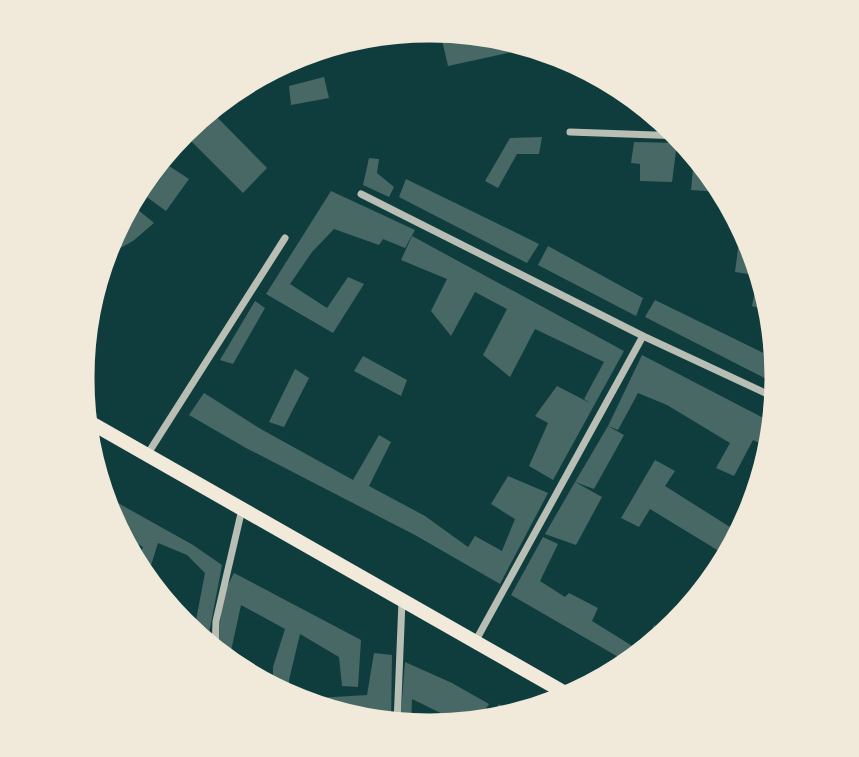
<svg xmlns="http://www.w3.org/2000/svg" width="859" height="757" font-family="Cabin,sans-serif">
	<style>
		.building { fill: #486865 }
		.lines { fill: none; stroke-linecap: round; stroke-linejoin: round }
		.minor { stroke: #b8beb3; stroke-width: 7 }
		.primary { stroke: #f1e9da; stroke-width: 14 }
		.rim { fill: none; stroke: #f1e9da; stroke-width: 9 }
	</style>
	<rect width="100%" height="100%" fill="#0f3d3e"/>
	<g class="building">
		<polygon points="470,34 535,47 448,66 442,40"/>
		<polygon points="324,77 329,98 291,105 289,86"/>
		<polygon points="210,110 267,168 243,193 184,134"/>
		<polygon points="542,137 539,154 517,154 498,188 485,181 510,138"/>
		<polygon points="634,142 677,143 672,182 640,181 640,164 631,163"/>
		<polygon points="369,158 379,159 377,173 394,187 389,197 363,185"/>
		<polygon points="166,164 189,179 166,211 144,195"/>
		<polygon points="693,168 705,169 720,192 691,190"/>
		<polygon points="406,179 539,244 527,263 399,197"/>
		<polygon points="331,191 415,230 405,248 383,239 379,245 334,229 312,252 290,284 327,308 348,277 364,284 333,333 266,294"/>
		<polygon points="131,204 154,223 133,241 101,259 109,236 124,228 119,221"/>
		<polygon points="412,236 624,351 553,480 529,466 548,423 535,416 557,386 590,403 584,399 604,362 535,329 510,377 483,355 507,309 475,292 451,336 431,311 447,279 401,260"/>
		<polygon points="739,241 755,244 761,276 735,272"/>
		<polygon points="548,246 643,298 636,316 538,265"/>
		<polygon points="755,290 765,294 768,311 752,306"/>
		<polygon points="655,300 778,360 780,386 645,317"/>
		<polygon points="255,301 265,308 233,364 220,360"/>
		<polygon points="772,328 775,345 767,342"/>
		<polygon points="642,355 773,423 768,447 753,440 734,476 716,468 730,443 667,405 638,393 618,430 608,426"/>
		<polygon points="363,356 407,380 401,396 354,371"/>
		<polygon points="295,369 309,378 284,427 269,422"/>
		<polygon points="204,393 259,428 353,480 379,435 391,442 369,486 425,516 468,547 475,536 502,551 515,519 491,504 508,476 548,493 500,584 415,535 246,448 189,415"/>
		<polygon points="608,426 624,435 594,489 575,482"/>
		<polygon points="655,460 675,471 665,486 741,534 727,556 650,509 639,527 621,518"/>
		<polygon points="575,482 602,497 576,545 545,534"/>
		<polygon points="100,493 193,545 222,565 207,644 193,636 205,573 187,555 158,543 147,578 137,563 143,547 116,531 104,513"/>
		<polygon points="543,537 558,544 540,581 565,597 569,593 598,608 592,621 642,652 627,662 511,595"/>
		<polygon points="234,573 361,640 358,687 342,686 339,657 300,634 289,680 289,700 273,690 273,667 285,629 241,605 229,660 218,653 222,596"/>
		<polygon points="654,625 666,632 663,638 643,651"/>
		<polygon points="374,653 392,655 391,723 376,720 375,711 339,713 317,708 317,698 367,695"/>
		<polygon points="405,662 452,683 489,704 476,722 463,724 412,699 411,727 400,725"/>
		<polygon points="499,704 514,714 490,719"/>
	</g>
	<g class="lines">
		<g class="minor">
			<polyline points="570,132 683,136"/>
			<polyline points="361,194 643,336 778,399"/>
			<polyline points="147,455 285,238"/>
			<polyline points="475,642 643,336"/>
			<polyline points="215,651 216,621 242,509"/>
			<polyline points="397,724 402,601"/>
		</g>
		<polyline class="primary" points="86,420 574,698"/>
	</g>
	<path d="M0 0H859V757H0ZM429 38H430A339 339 0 0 1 769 377V379A339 339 0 0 1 430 718H429A339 339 0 0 1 90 379V377A339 339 0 0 1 429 38Z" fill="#f1e9da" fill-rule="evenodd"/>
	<path class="rim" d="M429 38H430A339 339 0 0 1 769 377V379A339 339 0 0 1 430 718H429A339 339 0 0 1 90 379V377A339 339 0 0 1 429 38Z"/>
</svg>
